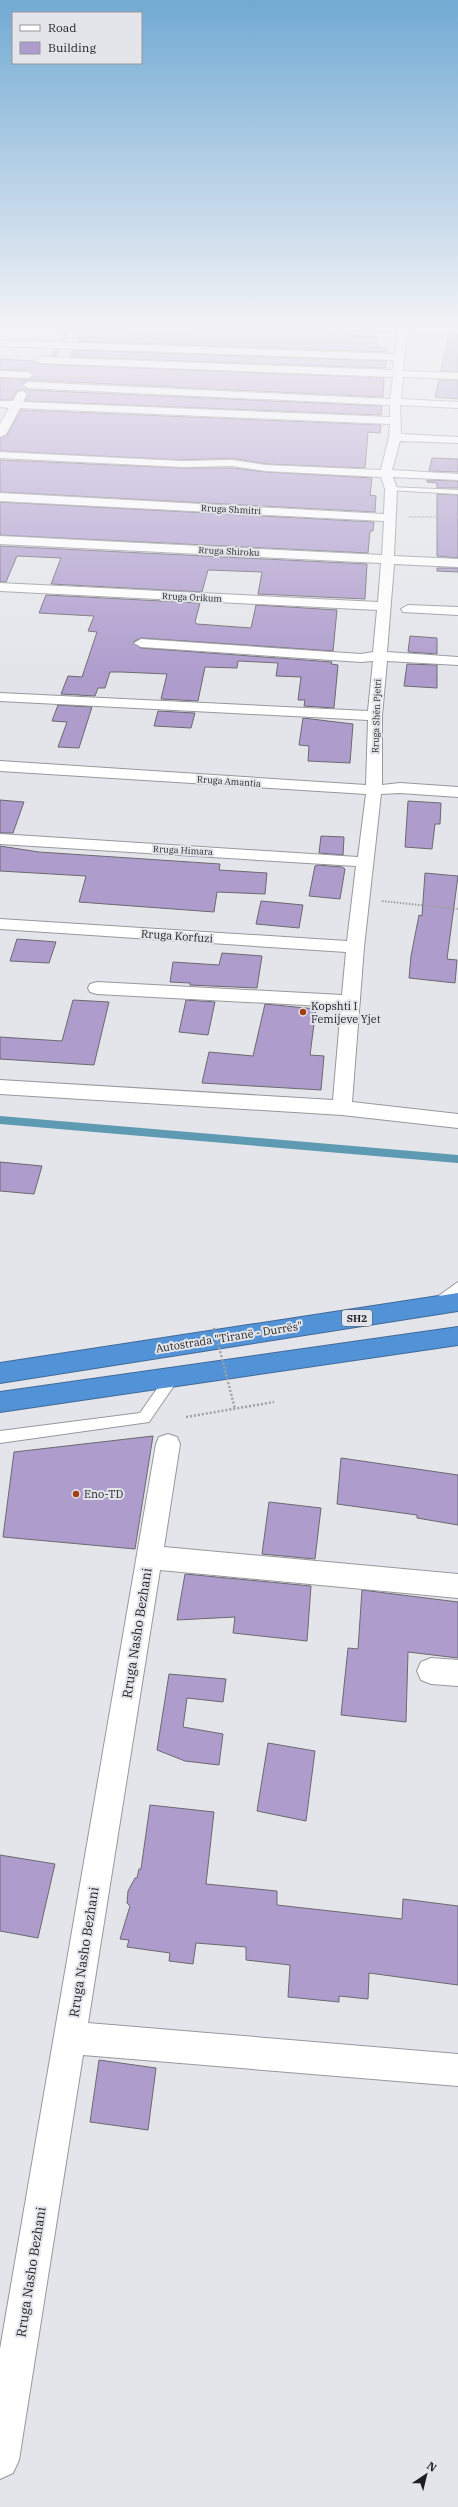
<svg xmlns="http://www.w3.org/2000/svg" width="458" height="2507" font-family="'IBM Plex Serif',serif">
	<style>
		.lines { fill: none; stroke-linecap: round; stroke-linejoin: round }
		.stream-far1 { stroke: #5f9ab3; stroke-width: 4 }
		.stream { stroke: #5f9ab3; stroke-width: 8 }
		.building { fill: #ae9ccd; stroke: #6b696e }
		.lane-casing { stroke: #97989d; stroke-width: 2 }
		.street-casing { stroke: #97989d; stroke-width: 2 }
		.highway-casing { stroke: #406a98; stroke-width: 2 }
		.path-far2 { stroke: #9fa0a4; stroke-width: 1.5; stroke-dasharray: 1 1; stroke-linecap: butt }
		.path-far1 { stroke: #9fa0a4; stroke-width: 2; stroke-dasharray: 1.5 1.5; stroke-linecap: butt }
		.path { stroke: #9fa0a4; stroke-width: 2.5; stroke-dasharray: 2 2; stroke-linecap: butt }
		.lane { fill: #fff; fill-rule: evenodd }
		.street { fill: #fff; fill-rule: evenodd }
		.highway { fill: #5293d8; fill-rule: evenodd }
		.path-bridge { stroke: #9fa0a4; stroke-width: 2.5; stroke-dasharray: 2 2; stroke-linecap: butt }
		.poi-dot { fill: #a33e14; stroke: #e4e5ea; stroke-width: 1.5 }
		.labels { text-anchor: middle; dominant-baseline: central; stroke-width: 4; stroke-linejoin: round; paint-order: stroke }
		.far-street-label { font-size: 9px; fill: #1f1f21; stroke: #e4e5ea }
		.shield { fill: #e4e5ea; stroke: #5a5a5d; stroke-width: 1 }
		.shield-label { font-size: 10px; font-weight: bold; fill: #1f1f21 }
		.street-label { font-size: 11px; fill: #1f1f21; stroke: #e4e5ea }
		.poi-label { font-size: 11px; fill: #1f1f21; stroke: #e4e5ea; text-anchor: start }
		.near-street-label { font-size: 13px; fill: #1f1f21; stroke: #e4e5ea }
	</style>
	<rect width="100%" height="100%" fill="#e4e5ea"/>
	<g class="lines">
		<g class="stream-far1">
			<polyline points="61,343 69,327"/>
			<polyline points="51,360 59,345"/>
		</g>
		<polyline class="stream" points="0,1120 458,1159"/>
	</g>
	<g class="building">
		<polygon points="88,326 113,326 111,330 193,333 195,326 314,328 319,330 352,332 351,336 377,337 376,347 387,347 386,352 77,341 83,329"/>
		<polygon points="449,335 458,335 458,372 441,371"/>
		<polygon points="73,350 386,361 385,368 70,357"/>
		<polygon points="0,359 34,361 40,364 384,378 383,397 28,380 22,384 28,390 382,406 381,415 25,401 28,394 22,390 17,391 12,400 0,400 0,378 28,380 34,376 28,370 0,370"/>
		<polygon points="439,380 458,380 458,399 435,397"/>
		<polygon points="21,410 381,425 380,433 368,432 365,468 266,464 232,458 182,460 0,451 0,438 7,435"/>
		<polygon points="432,458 458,459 458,472 429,471"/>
		<polygon points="0,460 182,468 232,468 266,472 372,478 370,495 376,496 375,512 0,492"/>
		<polygon points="427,480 458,481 458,488 437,488 437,483 427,482"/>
		<polygon points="437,494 458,495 458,558 437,556"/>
		<polygon points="0,502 374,522 373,531 370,531 368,553 0,535"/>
		<polygon points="0,546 367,564 365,599 258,594 262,572 208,570 202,592 51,584 61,558 17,556 6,582 0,582"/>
		<polygon points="437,568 458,568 458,572 437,571"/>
		<polygon points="46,595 200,603 195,622 197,624 251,628 256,605 337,610 333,651 141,638 133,642 141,648 332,662 331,664 338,665 334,708 304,706 305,700 298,700 301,677 276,676 278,663 238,661 237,668 205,667 198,701 161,699 167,674 121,672 110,672 105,688 98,688 95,696 61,694 68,676 82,677 97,632 88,631 94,616 39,613"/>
		<polygon points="410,636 437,638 437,654 408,652"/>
		<polygon points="407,664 437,665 437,688 404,686"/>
		<polygon points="58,705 92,707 79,748 58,747 67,722 52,721"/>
		<polygon points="158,711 195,713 191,728 154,726"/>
		<polygon points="303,718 353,724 350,763 308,761 309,746 299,745"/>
		<polygon points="0,800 24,802 13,833 0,833"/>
		<polygon points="408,801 441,803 440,824 435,824 432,849 405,847"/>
		<polygon points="321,836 344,837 343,855 319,853"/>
		<polygon points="0,846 39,852 220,864 219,870 267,873 265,894 217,892 214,912 79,902 86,876 0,871"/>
		<polygon points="318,865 342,867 345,869 340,899 309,896 315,866"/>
		<polygon points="425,873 458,876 447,959 457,960 455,983 409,978 411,956 419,915 422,916"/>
		<polygon points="261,901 303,905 299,928 256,924"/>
		<polygon points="17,939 56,942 49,963 10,961"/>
		<polygon points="222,953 262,956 257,988 190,985 190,983 170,982 173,962 219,965"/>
		<polygon points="73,1000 109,1002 94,1065 0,1059 0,1037 62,1041"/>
		<polygon points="186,1000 215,1002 208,1035 179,1032"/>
		<polygon points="265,1004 316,1009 310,1055 324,1056 321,1090 202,1083 209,1052 253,1056"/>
		<polygon points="0,1162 42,1166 34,1194 0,1191"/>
		<polygon points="153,1436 135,1549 3,1537 14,1452"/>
		<polygon points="341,1458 458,1475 458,1525 417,1518 417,1515 337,1504"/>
		<polygon points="269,1502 321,1508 315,1559 262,1554"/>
		<polygon points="185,1574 311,1586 307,1641 233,1633 235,1617 177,1620"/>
		<polygon points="362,1590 458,1602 458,1658 408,1652 406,1722 341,1715 348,1648 358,1649"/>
		<polygon points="169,1674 226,1679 223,1702 187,1698 183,1727 223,1734 219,1765 185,1761 157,1750"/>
		<polygon points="268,1743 315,1751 306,1821 257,1811"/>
		<polygon points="150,1805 214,1812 206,1884 277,1891 277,1905 402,1919 403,1899 458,1906 458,1985 369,1973 368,1999 339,1996 339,2002 288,1997 290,1965 246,1960 246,1947 196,1943 193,1964 169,1961 170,1953 127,1947 129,1940 120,1939 130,1906 127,1903 128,1891 135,1878 137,1878 139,1869 141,1869"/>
		<polygon points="0,1855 55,1864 38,1938 0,1931"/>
		<polygon points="99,2060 156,2068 148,2130 90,2122"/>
	</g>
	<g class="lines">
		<g class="lane-casing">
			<g id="lane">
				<polygon points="391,487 458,490 458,494 389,490 389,488"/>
				<polygon points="458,1282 458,1295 440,1310 430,1310 428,1306 430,1302"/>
				<polygon points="175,1368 180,1370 182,1374 149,1422 0,1443 0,1431 140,1413 170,1370"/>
			</g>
		</g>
		<g class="street-casing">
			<g id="street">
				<polygon points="314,326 458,328 458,334 407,332 403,371 458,373 458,379 403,377 401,399 458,402 458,408 400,405 401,434 458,437 458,443 400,441 392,470 458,474 458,480 393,477 397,489 394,556 458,559 458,567 394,564 387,652 458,657 458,665 387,661 382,716 382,785 400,783 458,787 458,797 400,793 381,794 364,947 352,1102 458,1114 458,1128 342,1115 0,1094 0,1080 333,1100 341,1007 97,994 90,992 88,988 90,984 97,982 342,995 346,952 0,929 0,919 347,941 356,866 0,844 0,834 358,857 366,794 0,771 0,761 366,785 368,720 0,701 0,693 368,711 373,661 361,662 141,647 134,643 141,639 361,654 373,652 377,610 0,591 0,583 378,602 381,563 0,544 0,536 382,555 384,521 0,501 0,493 384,514 385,489 381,477 266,471 232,466 182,467 0,458 0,452 182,461 232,460 266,465 381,470 389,437 390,424 20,408 6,434 0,437 0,424 9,408 0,407 0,401 13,401 18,392 22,391 27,394 23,402 390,417 390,405 28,388 23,385 28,382 390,399 393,377 40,363 35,360 40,357 393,370 394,360 0,346 0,340 395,354 398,332 319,329"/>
				<polygon points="0,371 28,372 33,375 28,378 0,377"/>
				<polygon points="408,605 458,607 458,615 403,612 401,609"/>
				<polygon points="168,1434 177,1437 180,1444 164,1547 458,1574 458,1598 160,1570 88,2023 458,2054 458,2086 83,2055 19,2460 13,2473 0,2479 0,2349 156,1444 159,1437"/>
				<polygon points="431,1658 458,1660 458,1686 431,1684 421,1680 417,1671 421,1662"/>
			</g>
		</g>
		<g class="highway-casing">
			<g id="highway">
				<polygon points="458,1293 458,1311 0,1383 0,1363"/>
				<polygon points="458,1327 458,1345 0,1412 0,1392"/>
			</g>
		</g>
		<polyline class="path-far2" points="409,517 458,517"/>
		<polyline class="path-far1" points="382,901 458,909"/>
		<polyline class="path" points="186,1417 274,1402"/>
		<use href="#lane" class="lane"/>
		<use href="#street" class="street"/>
		<use href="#highway" class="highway"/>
		<polyline class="path-bridge" points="214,1328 235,1409"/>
	</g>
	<linearGradient id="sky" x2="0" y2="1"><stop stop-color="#71aad3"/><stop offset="0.48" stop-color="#f3f3f6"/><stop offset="1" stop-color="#f3f3f6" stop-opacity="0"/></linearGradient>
	<rect width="458" height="677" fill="url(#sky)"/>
	<g class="poi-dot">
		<circle cx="303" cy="1012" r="4"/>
		<circle cx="76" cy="1494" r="4"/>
	</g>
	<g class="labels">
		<g class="far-street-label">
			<text transform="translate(231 509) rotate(3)">Rruga Shmitri</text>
			<text transform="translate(229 551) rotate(3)">Rruga Shiroku</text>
			<text transform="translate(192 597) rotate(3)">Rruga Orikum</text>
			<text transform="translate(376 716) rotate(-88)">Rruga Shën Pjetri</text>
			<text transform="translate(229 781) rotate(4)">Rruga Amantia</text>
			<text transform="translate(183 850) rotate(3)">Rruga Himara</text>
		</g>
		<rect class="shield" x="342" y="1310" width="30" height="16" rx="3"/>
		<g class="shield-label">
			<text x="357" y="1318">SH2</text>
		</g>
		<g class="street-label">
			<text transform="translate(177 936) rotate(4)">Rruga Korfuzi</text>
			<text transform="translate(229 1337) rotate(-9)">Autostrada "Tiranë - Durrës"</text>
		</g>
		<g class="poi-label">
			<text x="311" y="1006">Kopshti I<tspan x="311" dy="13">Femijeve Yjet</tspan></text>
			<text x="84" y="1494">Eno-TD</text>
		</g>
		<g class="near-street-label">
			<text transform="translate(137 1633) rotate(-81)">Rruga Nasho Bezhani</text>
			<text transform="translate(84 1952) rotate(-81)">Rruga Nasho Bezhani</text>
			<text transform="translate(31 2272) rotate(-81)">Rruga Nasho Bezhani</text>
		</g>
	</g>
	<rect x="12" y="12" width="130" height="52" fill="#e4e5ea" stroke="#95969a"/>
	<rect x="20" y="25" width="20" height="6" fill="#ffffff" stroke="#95969a"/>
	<text x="48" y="32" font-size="12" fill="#1f1f21">Road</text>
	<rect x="20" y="42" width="20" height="12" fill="#ae9ccd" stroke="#95969a"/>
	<text x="48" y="52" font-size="12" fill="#1f1f21">Building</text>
	<g transform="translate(426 2475) rotate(35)" stroke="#e4e5ea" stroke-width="3" paint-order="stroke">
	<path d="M0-3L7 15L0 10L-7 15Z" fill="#1f1f21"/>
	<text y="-6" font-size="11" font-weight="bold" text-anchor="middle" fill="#1f1f21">N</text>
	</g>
</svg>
